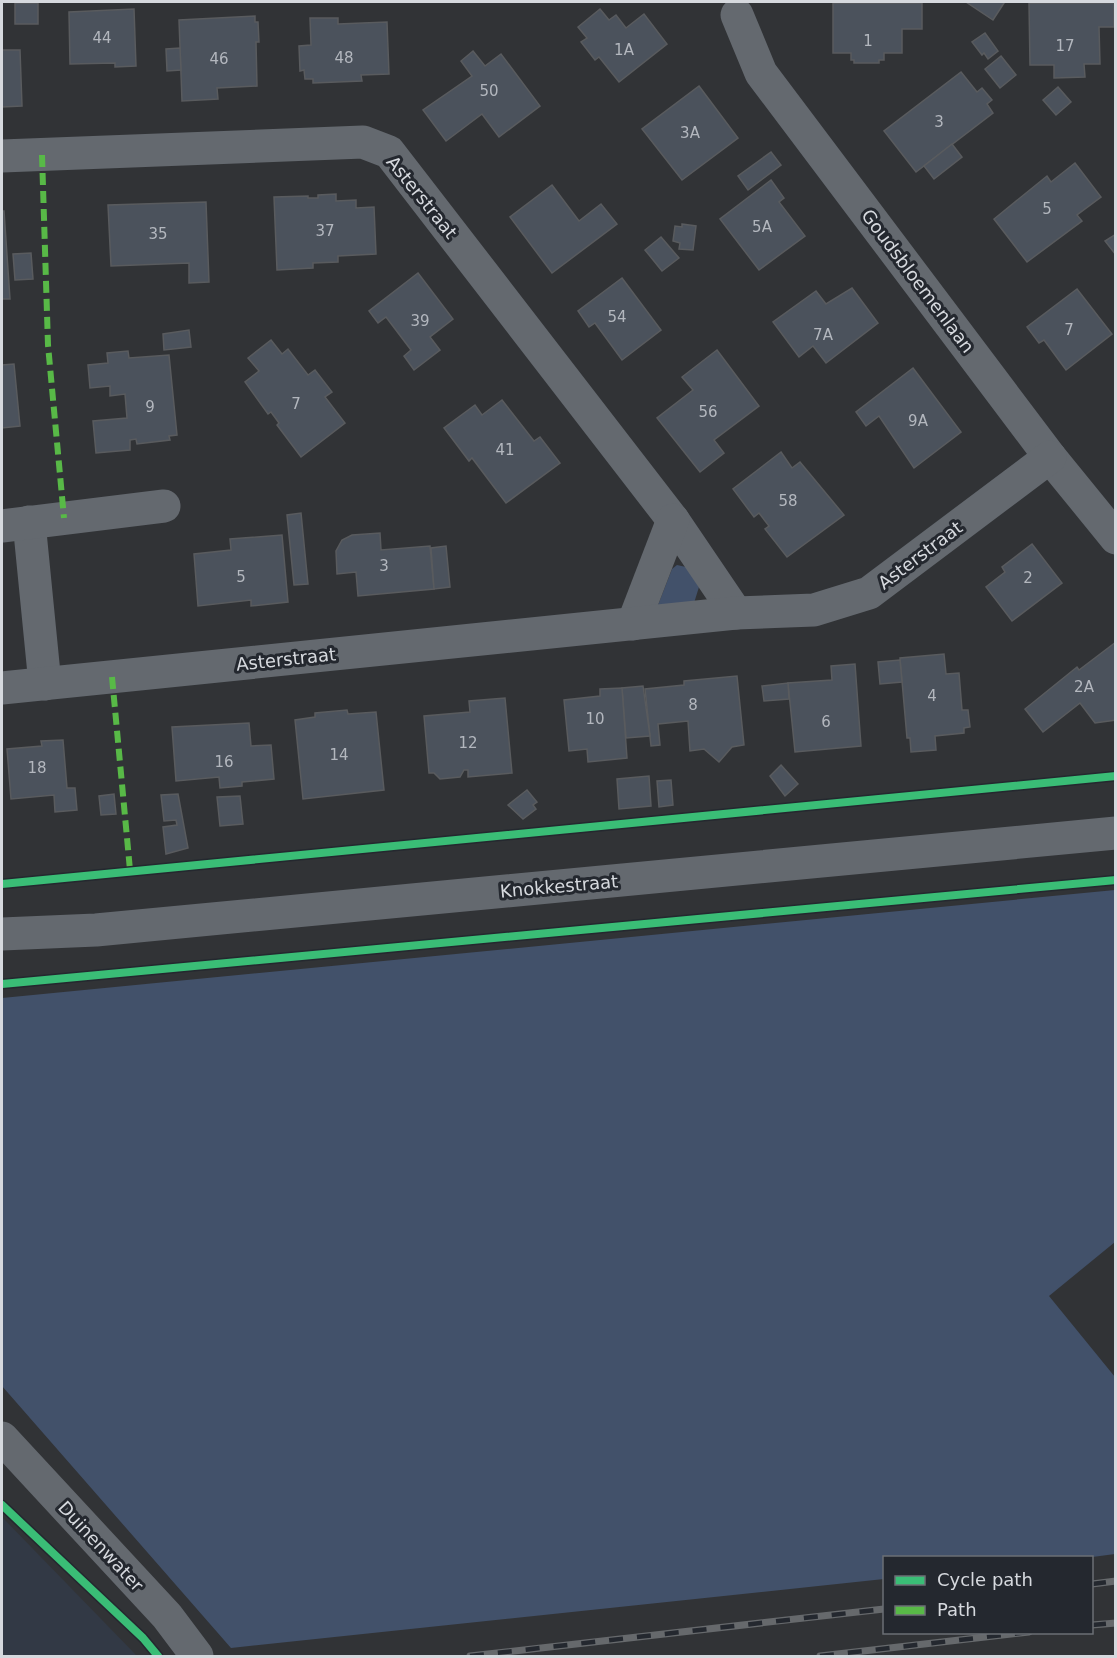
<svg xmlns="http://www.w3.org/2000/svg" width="1117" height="1658" font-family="'DejaVu Sans',sans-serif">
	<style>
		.built { fill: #323945 }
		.green { fill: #42516a }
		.building { fill: #4b525c; stroke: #595b5e; stroke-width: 1.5 }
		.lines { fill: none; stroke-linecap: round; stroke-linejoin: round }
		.minor { stroke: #64696f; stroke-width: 33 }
		.rail-casing { stroke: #66696c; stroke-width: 7 }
		.rail { stroke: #24282f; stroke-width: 4.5; stroke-dasharray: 14; stroke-linecap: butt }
		.quiet { stroke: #58b947; stroke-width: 6; stroke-dasharray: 12 6; stroke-linecap: butt }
		.cycleway-casing { stroke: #24282f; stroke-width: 11 }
		.cycleway { stroke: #3abd76; stroke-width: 8 }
		.labels { text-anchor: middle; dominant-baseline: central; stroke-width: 6; stroke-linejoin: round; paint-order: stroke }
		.number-label { font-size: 15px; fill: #b3b7be }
		.street-label { font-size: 18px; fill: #d6d9de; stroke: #24282f }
	</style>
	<rect width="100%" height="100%" fill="#313336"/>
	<polygon class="built" points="2,1517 137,1656 2,1656"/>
	<g class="green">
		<polygon points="677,565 686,567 699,587 694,603 658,605 672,569"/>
		<polygon points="1115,890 1115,1242 1049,1296 1115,1377 1115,1554 1085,1558 884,1558 884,1579 231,1648 2,1386 2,998"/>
	</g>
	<g class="building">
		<polygon points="966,2 1003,2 1004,3 993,20"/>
		<rect x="15" y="3" width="23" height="21"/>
		<polygon points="833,3 922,3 922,29 902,29 902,53 884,53 884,60 879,60 879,63 854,63 854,60 851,60 851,53 833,53"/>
		<polygon points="1029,3 1114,3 1114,27 1099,27 1100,64 1084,64 1085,77 1054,78 1054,65 1030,65"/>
		<polygon points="134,9 136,66 115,67 115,63 70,64 69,12"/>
		<polygon points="600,9 609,20 616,15 626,28 644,14 667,44 619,82 599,57 595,60 581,42 587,38 578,27"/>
		<polygon points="255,16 255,22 258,22 259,42 256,42 257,86 217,88 218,99 182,101 179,20"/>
		<polygon points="310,18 338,18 338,24 387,22 389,74 361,75 362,81 313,83 313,79 305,79 304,70 300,71 299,46 311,45"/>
		<polygon points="985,33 998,51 988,59 984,53 982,55 972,42"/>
		<polygon points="180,48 181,70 167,71 166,49"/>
		<polygon points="2,50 20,50 22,106 2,107"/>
		<polygon points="473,51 485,66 501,54 540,106 499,137 482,114 446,141 423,110 472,76 461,61"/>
		<polygon points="1001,56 1016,75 1000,88 985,69"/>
		<polygon points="961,72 977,92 982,88 992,100 987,104 993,113 916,172 884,131"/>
		<polygon points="699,86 738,138 682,180 642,129"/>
		<polygon points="1058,87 1071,102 1056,115 1043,100"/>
		<polygon points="952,144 962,157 934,179 924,166"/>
		<polygon points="771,152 781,165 748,190 738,176"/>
		<polygon points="1075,163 1101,197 1077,215 1082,221 1027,262 994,219 1047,176 1051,182"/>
		<polygon points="771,180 784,198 779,202 805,236 759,270 720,219"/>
		<polygon points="552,185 579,221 601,204 617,224 552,273 510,217"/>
		<polygon points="336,194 336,201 356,200 356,208 374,207 376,254 338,256 338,262 313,263 313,268 277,270 274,197 308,196 308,198 318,198 318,195"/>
		<polygon points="206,202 209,282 189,283 189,263 111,266 108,205"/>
		<polygon points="2,211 4,211 10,299 2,299"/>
		<polygon points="682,224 696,226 693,250 679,249 680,243 673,241 675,226 682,227"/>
		<polygon points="1116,234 1116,255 1105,241"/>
		<polygon points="661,237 679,258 662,271 645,250"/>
		<polygon points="31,253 33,279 15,280 13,254"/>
		<polygon points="418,273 453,319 430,337 440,350 414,370 404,356 411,350 386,317 378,323 369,311"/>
		<polygon points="622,278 661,330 622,360 595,323 589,327 578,311"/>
		<polygon points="852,288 878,323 826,363 813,346 799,357 773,322 816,291 826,304"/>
		<polygon points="1077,289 1112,334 1066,370 1044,340 1039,343 1027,327"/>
		<polygon points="189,330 191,347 164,350 163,334"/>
		<polygon points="271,340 282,354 288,349 308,375 315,370 332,392 325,397 345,423 301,457 277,425 279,423 271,412 268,414 245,382 259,371 248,358"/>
		<polygon points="717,350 759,406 714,440 724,453 700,472 657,418 693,390 682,377"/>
		<polygon points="128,351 129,358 169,355 177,435 169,436 170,440 137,444 136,439 130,440 130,450 96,453 93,421 127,418 125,394 110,396 110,386 90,388 88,365 108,363 107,353"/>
		<polygon points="14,364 20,426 2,428 2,365"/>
		<polygon points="913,368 961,432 914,468 879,416 866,426 856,412"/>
		<polygon points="502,400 534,441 540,437 560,463 506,503 472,458 469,461 444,428 475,405 482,415"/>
		<polygon points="781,452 792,468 800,462 844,515 787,557 765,529 769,526 759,513 754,517 733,489"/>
		<polygon points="301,513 308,584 294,585 287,515"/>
		<polygon points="380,533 381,550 430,546 434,589 358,596 356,572 337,574 336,551 342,540 352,535"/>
		<polygon points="282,535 288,602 251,606 251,600 198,606 194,554 231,550 230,539"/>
		<polygon points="1032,544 1062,583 1012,621 986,587 1005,572 1002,567"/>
		<polygon points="446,546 450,587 434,589 431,548"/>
		<polygon points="1116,642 1116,720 1095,723 1080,703 1043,732 1025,709 1077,667 1079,670"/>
		<polygon points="944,654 946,674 959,673 962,710 968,710 970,727 964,728 964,733 935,736 936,750 911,752 910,738 907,738 900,658"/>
		<polygon points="900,660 902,682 880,684 878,662"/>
		<polygon points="855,664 861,746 795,752 788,683 832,680 831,666"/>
		<polygon points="737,676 744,745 732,747 719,762 704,749 690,751 688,721 658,724 660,745 651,746 645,689 684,685 684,681"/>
		<polygon points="788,683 789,699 764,701 762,686"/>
		<polygon points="643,686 650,736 626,738 622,688"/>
		<polygon points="622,688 627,758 588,762 587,749 569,751 564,700 600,696 600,689"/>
		<polygon points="505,698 512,773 468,777 468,770 464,770 460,777 440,779 434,773 429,773 424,716 470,712 469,701"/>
		<polygon points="347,710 348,714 376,712 384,790 303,799 295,720 315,717 315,713"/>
		<polygon points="249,723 251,746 271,745 274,779 242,782 242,786 220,788 219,777 176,781 172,727"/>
		<polygon points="63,740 67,788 75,788 77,810 55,812 54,795 11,799 7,749 42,746 41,741"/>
		<polygon points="781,765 798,784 785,796 770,776"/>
		<polygon points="649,776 651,806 619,809 617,779"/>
		<polygon points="671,780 673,805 659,807 657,781"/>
		<polygon points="527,790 537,802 533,805 536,809 523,819 508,805"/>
		<polygon points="114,794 116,814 101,815 99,796"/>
		<polygon points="178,794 188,848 166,854 163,827 177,825 176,820 164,821 161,795"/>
		<polygon points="240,796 243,824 220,826 217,797"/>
	</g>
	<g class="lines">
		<g class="minor">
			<polyline points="737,15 761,73 1050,457 1116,538"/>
			<polyline points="2,156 363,142 389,152 673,520 736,613"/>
			<polyline points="29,522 45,684"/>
			<polyline points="2,526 164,506"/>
			<polyline points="633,624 673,520"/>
			<polyline points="2,688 736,613 814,610 869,593 1050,457"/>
			<polyline points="2,934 96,930 1116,833"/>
			<polyline points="2,1438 167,1616 197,1656"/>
		</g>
		<g class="rail-casing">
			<g id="rail">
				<polyline points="1092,1584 1116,1581"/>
				<polyline points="1092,1625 1116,1623"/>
				<polyline points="470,1656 884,1609"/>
				<polyline points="820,1656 1029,1632"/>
			</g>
		</g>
		<use href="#rail" class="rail"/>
		<g class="quiet">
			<polyline points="42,155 48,345 64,518"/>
			<polyline points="112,677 130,870"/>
		</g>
		<g class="cycleway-casing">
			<g id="cycleway">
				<polyline points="2,884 1116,776"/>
				<polyline points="2,984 1116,880"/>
				<polyline points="2,1505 143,1638 158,1656"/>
			</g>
		</g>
		<use href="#cycleway" class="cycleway"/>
	</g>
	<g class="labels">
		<g class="number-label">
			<text x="102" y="38">44</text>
			<text x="868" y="41">1</text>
			<text x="1065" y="46">17</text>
			<text x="624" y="50">1A</text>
			<text x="344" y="58">48</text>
			<text x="219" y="59">46</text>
			<text x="489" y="91">50</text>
			<text x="939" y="122">3</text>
			<text x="690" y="133">3A</text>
			<text x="1047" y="209">5</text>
			<text x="762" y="227">5A</text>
			<text x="325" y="231">37</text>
			<text x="158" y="234">35</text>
			<text x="617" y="317">54</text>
			<text x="420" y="321">39</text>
			<text x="1069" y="330">7</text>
			<text x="823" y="335">7A</text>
			<text x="296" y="404">7</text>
			<text x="150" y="407">9</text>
			<text x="708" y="412">56</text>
			<text x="918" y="421">9A</text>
			<text x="505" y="450">41</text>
			<text x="788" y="501">58</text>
			<text x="384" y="566">3</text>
			<text x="241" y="577">5</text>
			<text x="1028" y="578">2</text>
			<text x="1084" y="687">2A</text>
			<text x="932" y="696">4</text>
			<text x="693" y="705">8</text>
			<text x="595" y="719">10</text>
			<text x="826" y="722">6</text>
			<text x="468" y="743">12</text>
			<text x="339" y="755">14</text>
			<text x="224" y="762">16</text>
			<text x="37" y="768">18</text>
		</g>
		<g class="street-label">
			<text transform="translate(422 197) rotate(51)">Asterstraat</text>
			<text transform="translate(918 281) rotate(53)">Goudsbloemenlaan</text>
			<text transform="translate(920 555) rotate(-37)">Asterstraat</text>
			<text transform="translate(286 659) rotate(-6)">Asterstraat</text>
			<text transform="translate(559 886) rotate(-5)">Knokkestraat</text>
			<text transform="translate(101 1546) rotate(47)">Duinenwater</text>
		</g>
	</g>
	<rect width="1117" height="1658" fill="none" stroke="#d6d9de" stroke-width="6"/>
	<rect x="883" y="1556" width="210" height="78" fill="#24282f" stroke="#6b6f75" stroke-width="1.5"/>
	<rect x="895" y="1576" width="30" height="9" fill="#3abd76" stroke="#6b6f75" stroke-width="1.5"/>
	<text x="937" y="1586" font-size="18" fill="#d6d9de">Cycle path</text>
	<rect x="895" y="1606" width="30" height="9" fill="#58b947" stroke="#6b6f75" stroke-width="1.5"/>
	<text x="937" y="1616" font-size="18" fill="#d6d9de">Path</text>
</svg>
